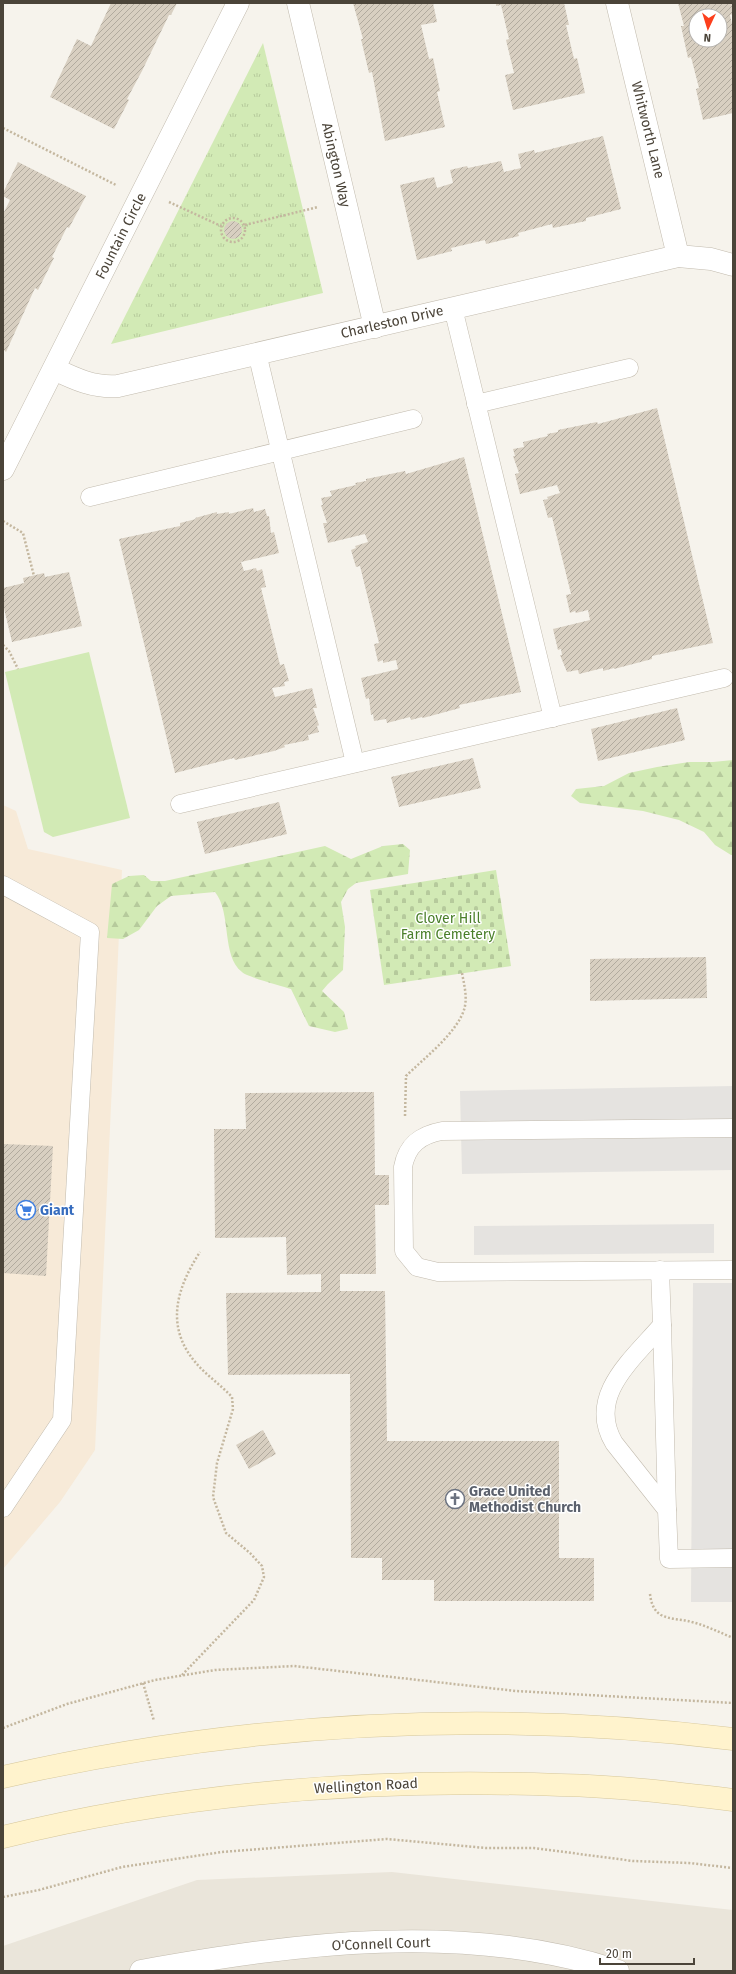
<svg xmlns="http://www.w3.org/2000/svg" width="736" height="1974" font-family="'Fira Sans',sans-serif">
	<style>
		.residential { fill: #eae5da }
		.commercial { fill: #f7ead8 }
		.grass { fill: url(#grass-tufts) }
		.forest { fill: url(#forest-firs) }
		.cemetery { fill: url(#cemetery-stones) }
		.pitch { fill: #d2eab5 }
		.parking { fill: #e5e3e0 }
		.building { fill: url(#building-hatch); fill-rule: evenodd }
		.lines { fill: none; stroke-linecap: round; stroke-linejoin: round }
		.service-casing { stroke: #c2bbae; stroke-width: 19 }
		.minor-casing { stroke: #c2bbae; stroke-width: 23 }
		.secondary-casing { stroke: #d6c79b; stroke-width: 23 }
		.path { stroke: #c4b79f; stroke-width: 2.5; stroke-dasharray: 2 2; stroke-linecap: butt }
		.service { stroke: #fff; stroke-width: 18 }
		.minor { stroke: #fff; stroke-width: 22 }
		.secondary { stroke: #fff3cd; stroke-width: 22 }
		.labels { text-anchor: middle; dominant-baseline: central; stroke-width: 3; stroke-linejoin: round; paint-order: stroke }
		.street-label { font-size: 14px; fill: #4b4439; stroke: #fff }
		.park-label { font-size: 14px; fill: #4a7f2a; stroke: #fff }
		.shop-label { font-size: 14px; font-weight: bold; fill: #366cbe; stroke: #fff; text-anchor: start }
		.worship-label { font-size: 14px; font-weight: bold; fill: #5b616d; stroke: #fff; text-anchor: start }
	</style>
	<defs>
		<pattern id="grass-tufts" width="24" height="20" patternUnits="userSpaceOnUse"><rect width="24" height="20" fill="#d2eab5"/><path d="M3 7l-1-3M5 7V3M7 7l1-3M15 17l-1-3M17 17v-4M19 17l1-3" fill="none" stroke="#b6ca9c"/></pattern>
		<pattern id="forest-firs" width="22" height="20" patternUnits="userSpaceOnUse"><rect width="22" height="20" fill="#d2eab5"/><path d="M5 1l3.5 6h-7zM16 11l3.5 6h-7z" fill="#b6ca9c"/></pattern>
		<pattern id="cemetery-stones" width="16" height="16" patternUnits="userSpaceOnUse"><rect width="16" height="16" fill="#d2eab5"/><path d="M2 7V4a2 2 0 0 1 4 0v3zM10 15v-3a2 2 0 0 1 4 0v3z" fill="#b6ca9c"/></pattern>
		<pattern id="building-hatch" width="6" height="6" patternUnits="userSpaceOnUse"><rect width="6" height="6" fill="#d8cfc1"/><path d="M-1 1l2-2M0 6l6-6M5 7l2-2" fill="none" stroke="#b1aa9e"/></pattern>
	</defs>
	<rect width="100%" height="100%" fill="#f6f3ec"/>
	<polygon class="residential" points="392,1872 733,1910 733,1971 3,1971 3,1946 197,1880"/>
	<polygon class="commercial" points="3,805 16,811 28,849 122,870 95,1450 60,1502 3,1569"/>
	<polygon class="grass" points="263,43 323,293 111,344"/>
	<g class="forest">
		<polygon points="733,760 733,855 731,855 715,845 704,832 679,820 643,811 580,803 571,796 576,789 604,786 629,773 657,767 689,762 713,762"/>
		<path d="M403 844 410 850 408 874 356 883 348 889 341 902 345 927 343 970 328 984 322 991 344 1012 348 1029 335 1032 309 1026 291 989C282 986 247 977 242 972 221 956 232 913 215 892L171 896 157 906 139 930 123 939 107 938 112 884 129 876 144 875 151 881H165L325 846 351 859 383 846Z"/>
	</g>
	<polygon class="cemetery" points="496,870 511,966 384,985 370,890"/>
	<polygon class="pitch" points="89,652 130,818 53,837 44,832 5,672"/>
	<g class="parking">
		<polygon points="733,1086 733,1170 462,1174 460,1091"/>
		<polygon points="714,1224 714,1253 474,1255 474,1226"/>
		<polygon points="693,1283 733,1283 733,1602 691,1602"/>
	</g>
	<g class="building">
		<polygon points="111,3 177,3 171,15 169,15 142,71 127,99 129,100 114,129 50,97 77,39 91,46"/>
		<polygon points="353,3 433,3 437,22 421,25 429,59 433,58 440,91 437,92 445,127 385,141 372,72 369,73 361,39 363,39"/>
		<polygon points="496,3 564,3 569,25 566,25 574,59 577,58 585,93 513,110 505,75 514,73 506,40 509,39 501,5 496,6"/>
		<path d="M678 3H733V14L730 15 733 29V113L703 120 696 89 699 88 691 57 688 58 681 26H684ZM696 16H720V40H696Z"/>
		<polygon points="603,136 621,209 586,218 586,221 553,228 552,224 518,233 519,236 486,244 485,240 451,248 452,251 417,260 400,185 434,177 437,188 453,183 450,170 467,166 468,168 501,161 504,172 521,168 518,154 534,150 535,153"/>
		<polygon points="18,162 86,196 69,228 67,227 52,257 54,258 38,290 35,288 6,352 4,350 3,352 3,214 10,200 3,196 3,193"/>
		<circle cx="233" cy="230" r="9"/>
		<polygon points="657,408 713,643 652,656 652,659 614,669 614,668 603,671 603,668 579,674 578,670 567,672 560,655 562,655 561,649 558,650 553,629 590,620 588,610 576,613 575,611 570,613 566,595 571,594 552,517 548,518 543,500 548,499 547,497 560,493 557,485 520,494 515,474 519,473 513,456 515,456 513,449 524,447 523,442 548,436 547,434 558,432 558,430 597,422 598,424"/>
		<polygon points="464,457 521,692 459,705 460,708 423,718 422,717 411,720 410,717 387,723 386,719 374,721 373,714 371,715 369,698 366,699 361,678 398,669 396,660 383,663 383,660 378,662 374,644 379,643 360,566 356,567 351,550 356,548 355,546 368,542 365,534 328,543 323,523 327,523 321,505 323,505 321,498 332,496 330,491 356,485 355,483 366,481 366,479 405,471 406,474"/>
		<polygon points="253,508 254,512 265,509 267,516 269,516 271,533 274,532 279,553 241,562 244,571 256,568 257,571 262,569 266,587 261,588 280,665 284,664 289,681 284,682 285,686 272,688 275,697 312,688 317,708 313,708 319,725 317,726 319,732 308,735 309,740 284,745 285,747 274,751 235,760 234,758 175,773 119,539 180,526 180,523 196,519 195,518 217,512 217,514 229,512 229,514"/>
		<polygon points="69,572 82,626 12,642 3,604 3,588 24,583 23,578 44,573 45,577"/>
		<polygon points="677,708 685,740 598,761 591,729"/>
		<polygon points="473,758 481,788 399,807 391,777"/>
		<polygon points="279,802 287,834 205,854 197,822"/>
		<polygon points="706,957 707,998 590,1001 590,959"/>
		<polygon points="374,1092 375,1175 389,1175 389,1205 375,1205 376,1274 340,1274 340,1291 385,1291 387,1441 559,1441 559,1558 594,1558 594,1601 434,1601 434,1580 382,1580 382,1558 351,1558 350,1374 228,1375 226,1293 321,1292 321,1274 287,1275 286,1237 215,1238 214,1129 246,1129 245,1093"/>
		<polygon points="3,1144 53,1146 46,1276 3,1273"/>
		<polygon points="263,1430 276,1454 249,1469 236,1445"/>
	</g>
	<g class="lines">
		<g class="service-casing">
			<g id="service">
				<polyline points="453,308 553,718"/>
				<polyline points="257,353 355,763"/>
				<polyline points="476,404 629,368"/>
				<polyline points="90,497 413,419"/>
				<polyline points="180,804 724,678"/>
				<polyline points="3,885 90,932 62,1420 3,1508"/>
				<path d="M733 1128 442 1131C420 1135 407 1145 403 1167L404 1251 417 1267 438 1272 733 1270"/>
				<path d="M660 1270 662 1325C633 1359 586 1396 614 1443L667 1510 669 1559 733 1558"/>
				<polyline points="662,1325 667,1510"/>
			</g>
		</g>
		<g class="minor-casing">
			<g id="minor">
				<polyline points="298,3 375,327"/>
				<polyline points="617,3 678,256"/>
				<path d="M54 369C75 379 94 388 118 386L678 256 711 259 733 265"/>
				<polyline points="3,469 238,3"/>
				<path d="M141 1971C297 1943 465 1921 618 1971"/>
			</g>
		</g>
		<g class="secondary-casing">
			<g id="secondary">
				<path d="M3 1777C244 1722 487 1709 733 1739"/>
				<path d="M3 1837C185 1792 373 1778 560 1785 618 1786 676 1793 733 1800"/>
			</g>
		</g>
		<g class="path">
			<polyline points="3,128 116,185"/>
			<polyline points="169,202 221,226"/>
			<circle cx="233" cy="230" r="12"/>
			<polyline points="245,225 318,207"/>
			<polyline points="3,521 23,533 34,576"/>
			<polyline points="3,645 9,651 18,669"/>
			<path d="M405 1116 406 1076C423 1059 460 1031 465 1006 467 995 464 984 462 973"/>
			<path d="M650 1594C651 1602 653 1610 661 1615 671 1620 682 1619 692 1622 707 1626 719 1632 733 1638"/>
			<path d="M182 1675 254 1600 264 1577 262 1566 250 1553 226 1533 213 1497 217 1463 233 1409 232 1397C221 1385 206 1375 196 1363 165 1327 176 1289 200 1252"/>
			<polyline points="143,1683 154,1721"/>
			<polyline points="3,1728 67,1704 155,1680 215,1670 294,1666 516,1691 733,1703"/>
			<polyline points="3,1897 39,1890 122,1867 222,1852 387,1839 486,1848 534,1848 633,1861 689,1863 733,1868"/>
		</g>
		<use href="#service" class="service"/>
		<use href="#minor" class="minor"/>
		<use href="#secondary" class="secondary"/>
	</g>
	<defs>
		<g id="supermarket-ring" transform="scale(1)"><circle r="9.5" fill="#fff" stroke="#3f7fe0" stroke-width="1.5"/><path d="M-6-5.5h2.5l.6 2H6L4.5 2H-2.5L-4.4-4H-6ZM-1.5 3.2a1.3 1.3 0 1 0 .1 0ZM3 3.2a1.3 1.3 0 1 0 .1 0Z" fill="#3f7fe0"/></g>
		<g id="church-ring" transform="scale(1)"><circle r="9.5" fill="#fff" stroke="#6b7280" stroke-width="1.5"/><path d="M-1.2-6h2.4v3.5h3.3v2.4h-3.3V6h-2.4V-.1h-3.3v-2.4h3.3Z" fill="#6b7280"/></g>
	</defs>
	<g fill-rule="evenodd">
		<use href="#supermarket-ring" x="26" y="1210"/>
		<use href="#church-ring" x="455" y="1499"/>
	</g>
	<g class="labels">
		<g class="street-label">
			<text transform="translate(648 130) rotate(76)">Whitworth Lane</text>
			<text transform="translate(336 165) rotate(77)">Abington Way</text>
			<text transform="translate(121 236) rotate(-63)">Fountain Circle</text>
			<text transform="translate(392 322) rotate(-13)">Charleston Drive</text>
			<text transform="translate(366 1786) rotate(-3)">Wellington Road</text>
			<text transform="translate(381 1944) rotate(-2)">O'Connell Court</text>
		</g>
		<g class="park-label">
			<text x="448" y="918">Clover Hill<tspan x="448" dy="16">Farm Cemetery</tspan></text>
		</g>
		<g class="shop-label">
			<text x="40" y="1210">Giant</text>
		</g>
		<g class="worship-label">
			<text x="469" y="1491">Grace United<tspan x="469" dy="16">Methodist Church</tspan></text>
		</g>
	</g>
	<rect width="736" height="1974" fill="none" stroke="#4b4439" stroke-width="8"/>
	<g transform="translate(708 28) rotate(184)"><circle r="19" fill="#ffffff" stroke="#b7b4b0"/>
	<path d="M0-3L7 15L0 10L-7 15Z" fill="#fc3f1d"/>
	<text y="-6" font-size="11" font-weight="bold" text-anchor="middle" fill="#4b4439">N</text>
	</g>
	<path d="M600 1958v6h94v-6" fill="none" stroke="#4b4439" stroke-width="2"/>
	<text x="606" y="1958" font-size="12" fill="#4b4439" stroke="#ffffff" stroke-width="3" paint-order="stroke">20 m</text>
</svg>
